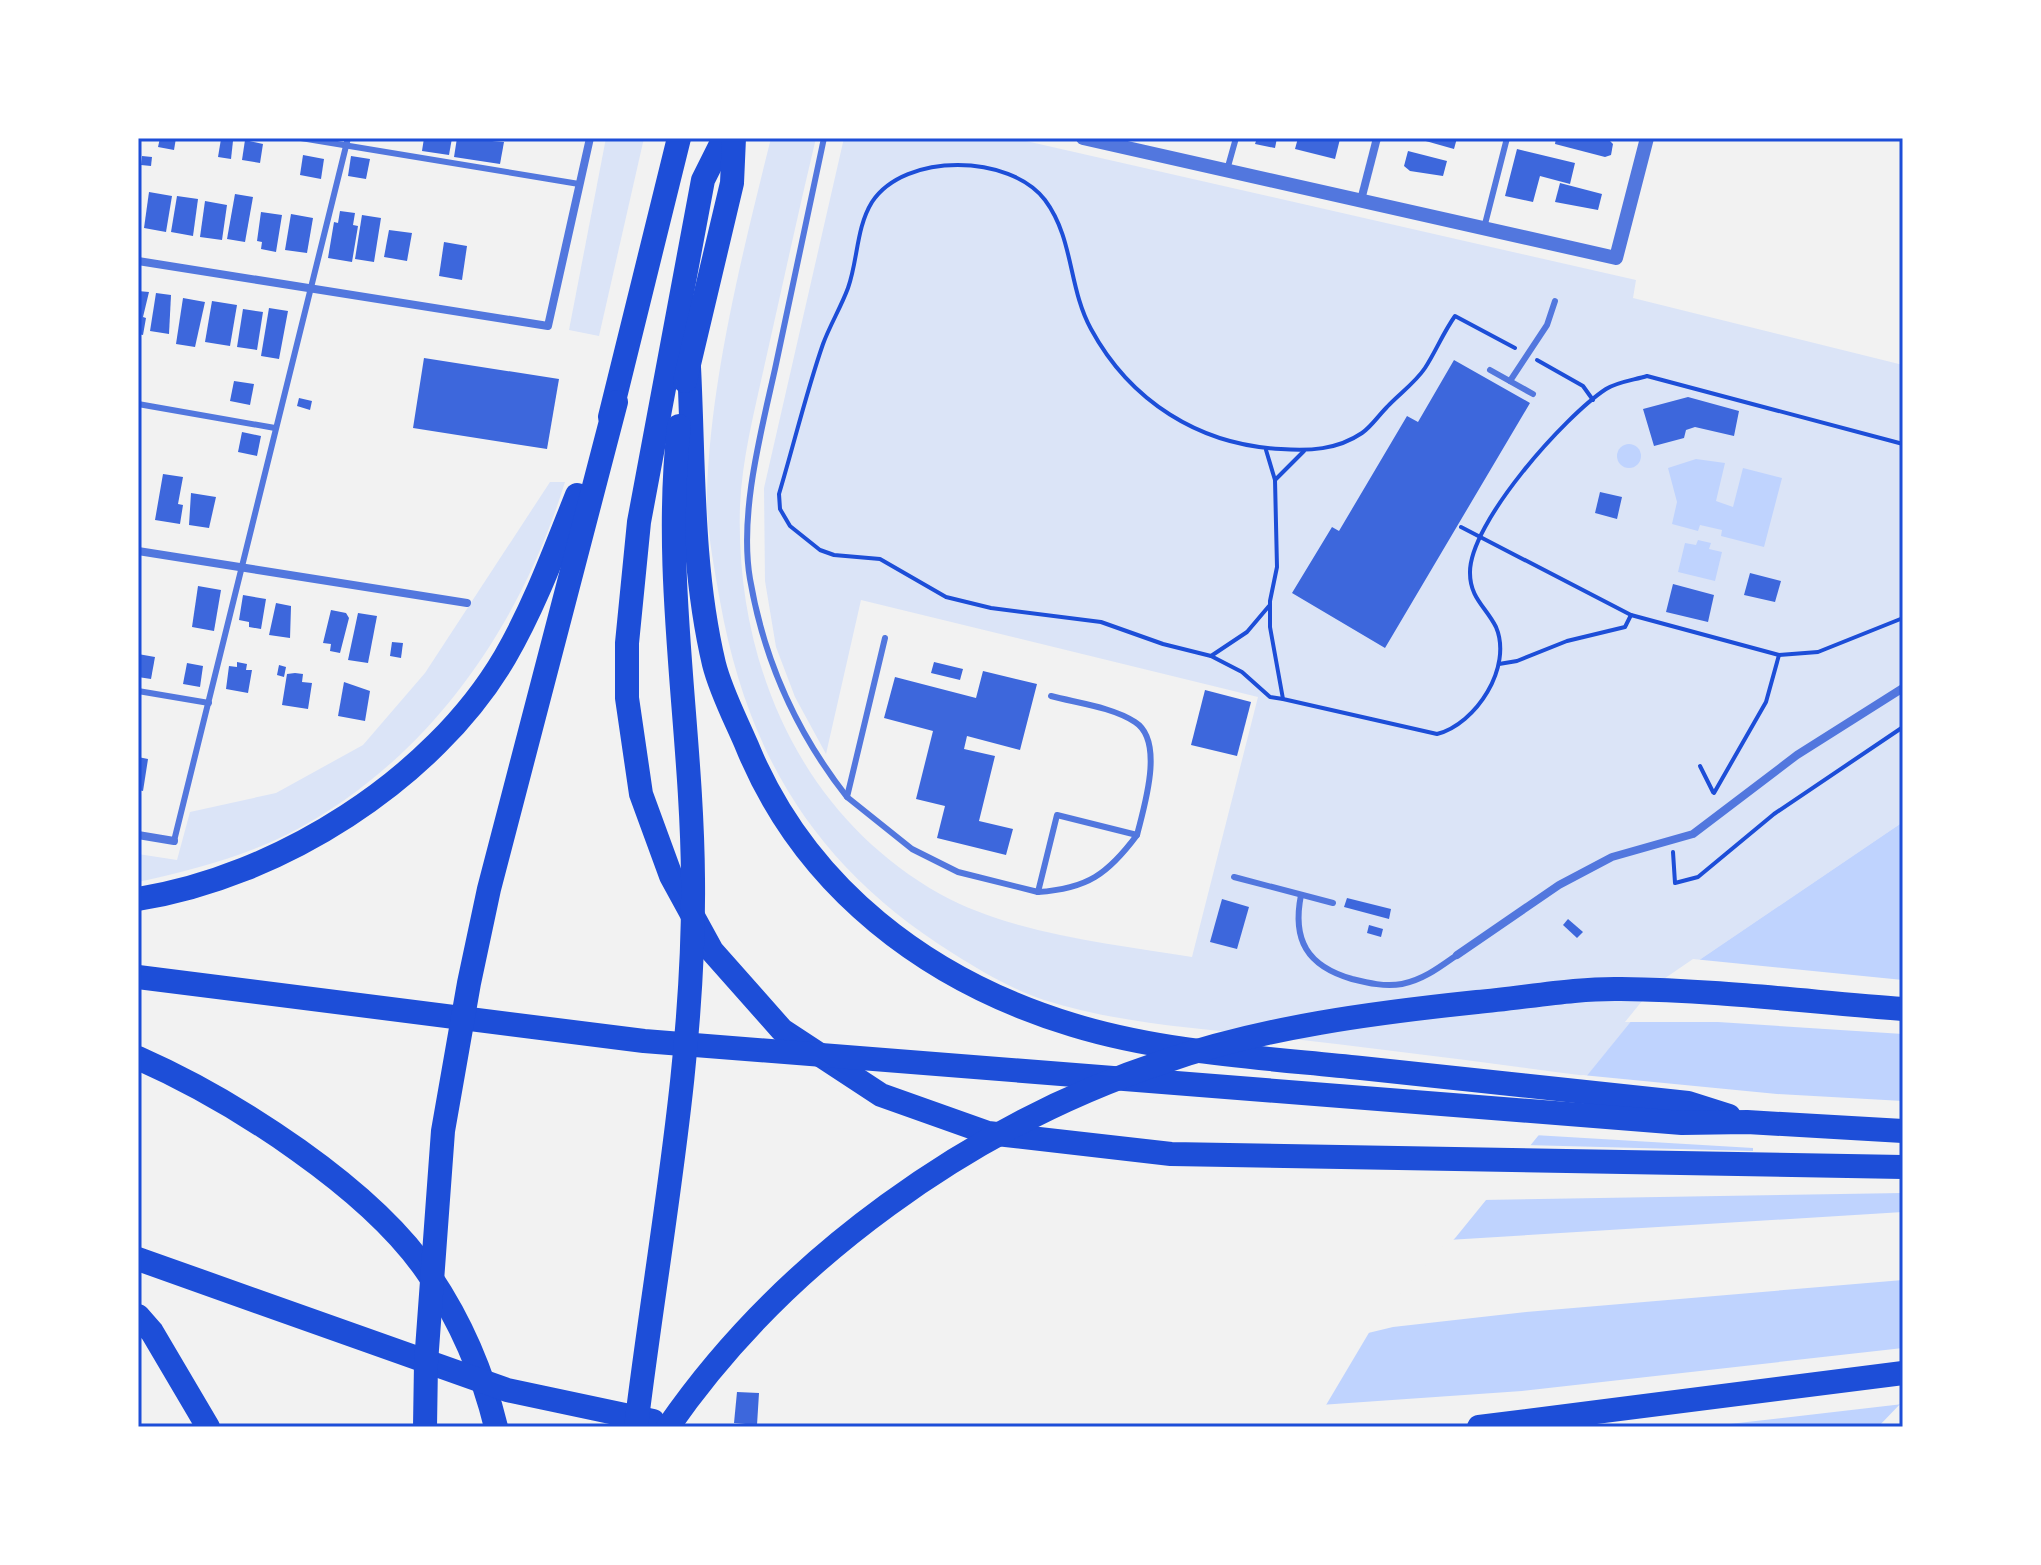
<svg xmlns="http://www.w3.org/2000/svg" width="2041" height="1565" font-family="Arial,sans-serif">
	<style>
		.green { fill: #dbe4f7 }
		.water { fill: #bfd3fe }
		.pier { fill: #f2f2f2 }
		.building { fill: #3d67dc }
		.lines { fill: none; stroke-linecap: round; stroke-linejoin: round }
		.path { stroke: #1d4ed8; stroke-width: 4 }
		.service { stroke: #5277de; stroke-width: 6 }
		.minor { stroke: #5277de; stroke-width: 8 }
		.tertiary { stroke: #5277de; stroke-width: 14 }
		.motorway { stroke: #1d4ed8; stroke-width: 24 }
		.neatline { fill: none; stroke: #1d4ed8; stroke-width: 3 }
	</style>
	<rect width="100%" height="100%" fill="#f2f2f2"/>
	<g class="green">
		<polygon points="606,138 644,138 599,336 569,330"/>
		<path d="M771 138H816C798 213 782 288 765 363 755 409 742 458 740 506 735 662 800 815 940 894 1012 934 1112 944 1192 957L1258 697 861 600 826 754 795 697 776 647 765 581 764 488 844 138H1013L1636 280 1633 298 1903 365V822L1658 988 1587 1076C1483 1062 1380 1049 1276 1037 1198 1028 1120 1024 1044 1000 1013 990 981 971 954 954 818 869 748 758 720 601 714 566 706 528 707 492 711 376 743 251 771 138Z"/>
		<path d="M550 482H565C520 628 427 763 288 834 240 858 189 871 138 882V854L177 860 190 812 276 793 363 745 425 673Z"/>
	</g>
	<g class="water">
		<circle cx="1629" cy="456" r="12"/>
		<polygon points="1696,459 1725,463 1716,501 1733,507 1743,468 1782,478 1764,547 1721,536 1722,530 1700,525 1698,531 1672,524 1677,502 1668,468"/>
		<polygon points="1698,540 1711,543 1709,549 1722,552 1715,581 1678,572 1685,543 1696,545"/>
		<polygon points="1903,822 1903,1401 1878,1427 1313,1427 1370,1331 1456,1237 1658,988"/>
	</g>
	<g class="pier">
		<polygon points="1693,959 1903,980 1903,1034 1718,1022 1625,1022 1655,985"/>
		<polygon points="1582,1075 1777,1094 1903,1101 1903,1193 1481,1200 1525,1145 1753,1151 1753,1148 1534,1135"/>
		<polygon points="1903,1212 1903,1280 1526,1312 1393,1327 1364,1334 1448,1240"/>
		<polygon points="1903,1348 1903,1404 1703,1427 1309,1427 1320,1405 1522,1391"/>
	</g>
	<g class="building">
		<polygon points="160,138 176,138 174,150 158,147"/>
		<polygon points="424,138 452,138 449,155 422,151"/>
		<polygon points="457,138 504,142 500,164 454,157"/>
		<polygon points="1257,138 1277,138 1275,148 1255,144"/>
		<polygon points="1298,138 1340,139 1335,159 1295,149"/>
		<polygon points="1415,138 1457,138 1454,149"/>
		<polygon points="1556,138 1607,138 1613,144 1611,155 1605,157 1555,144"/>
		<polygon points="221,139 233,141 231,159 218,157"/>
		<polygon points="245,140 263,144 260,163 242,160"/>
		<polygon points="1517,149 1575,163 1570,184 1540,176 1533,202 1505,196"/>
		<polygon points="1408,151 1447,161 1443,176 1410,171 1404,166"/>
		<polygon points="303,155 324,159 321,179 300,175"/>
		<polygon points="142,156 152,157 151,166 141,165"/>
		<polygon points="351,156 370,159 366,179 348,176"/>
		<polygon points="1560,183 1602,194 1598,210 1555,202"/>
		<polygon points="149,192 172,196 166,232 144,228"/>
		<polygon points="235,194 253,197 245,242 227,239"/>
		<polygon points="177,196 198,199 193,236 171,232"/>
		<polygon points="205,201 227,205 222,240 200,237"/>
		<polygon points="340,211 355,213 353,225 358,226 352,262 328,258 334,222 338,223"/>
		<polygon points="261,212 282,215 276,252 261,249 262,242 257,241"/>
		<polygon points="291,214 313,218 307,253 285,250"/>
		<polygon points="362,215 381,218 374,262 355,259"/>
		<polygon points="389,230 412,233 407,261 384,257"/>
		<polygon points="444,242 467,246 462,280 439,276"/>
		<polygon points="138,291 149,292 143,317 146,318 143,335 138,334"/>
		<polygon points="156,293 171,295 169,334 150,331"/>
		<polygon points="183,298 205,302 195,347 176,344"/>
		<polygon points="212,301 237,305 230,346 205,342"/>
		<polygon points="269,308 288,311 279,359 261,356"/>
		<polygon points="243,309 263,312 257,350 237,347"/>
		<polygon points="424,358 559,379 547,449 413,428"/>
		<polygon points="1454,360 1530,403 1385,648 1292,593 1332,527 1339,531 1407,416 1418,422"/>
		<polygon points="234,381 254,384 250,405 230,401"/>
		<polygon points="1688,397 1739,411 1734,436 1695,427 1686,430 1684,438 1654,446 1643,409"/>
		<polygon points="299,398 312,401 310,410 297,406"/>
		<polygon points="242,432 261,436 257,456 238,452"/>
		<polygon points="163,474 183,477 178,504 183,505 180,524 155,520"/>
		<polygon points="1600,492 1622,497 1617,519 1595,513"/>
		<polygon points="191,493 216,497 209,528 189,525"/>
		<polygon points="1750,573 1781,581 1775,602 1744,595"/>
		<polygon points="1673,584 1714,595 1708,622 1666,612"/>
		<polygon points="198,586 221,590 214,631 192,627"/>
		<polygon points="243,595 266,599 261,629 249,627 249,622 239,620"/>
		<polygon points="276,603 291,606 290,638 269,635"/>
		<polygon points="331,610 346,613 349,618 340,653 330,651 331,644 323,643"/>
		<polygon points="358,613 377,616 368,663 348,660"/>
		<polygon points="392,642 403,643 401,658 390,656"/>
		<polygon points="138,654 155,657 151,679 138,677"/>
		<polygon points="237,662 247,664 246,670 252,670 248,693 226,689 229,666 237,667"/>
		<polygon points="934,662 963,669 960,680 931,673"/>
		<polygon points="187,663 203,666 200,687 183,684"/>
		<polygon points="279,665 286,667 284,677 277,675"/>
		<polygon points="983,671 1037,684 1020,750 967,736 964,749 995,756 979,821 1013,829 1006,855 937,838 945,806 916,799 933,731 884,718 895,677 976,698"/>
		<polygon points="295,673 303,674 302,682 312,683 308,709 282,705 287,674"/>
		<polygon points="344,682 370,691 365,721 338,716"/>
		<polygon points="1205,690 1251,702 1237,756 1191,745"/>
		<polygon points="138,757 148,759 143,791 138,790"/>
		<polygon points="1347,898 1391,909 1389,919 1344,907"/>
		<polygon points="1222,899 1249,907 1237,949 1210,942"/>
		<polygon points="1568,919 1583,932 1577,938 1563,925"/>
		<polygon points="1369,925 1383,929 1381,937 1367,933"/>
		<polygon points="737,1392 759,1393 757,1425 734,1423"/>
	</g>
	<g class="lines">
		<g class="path">
			<polyline points="1537,360 1583,386 1593,400"/>
			<path d="M1266 450 1275 480 1277 567 1270 601V627L1283 699 1437 734C1476 724 1513 667 1496 627 1486 607 1470 598 1470 573 1469 523 1565 416 1606 389 1617 382 1634 380 1647 376L1903 444"/>
			<polyline points="1275,480 1304,451"/>
			<polyline points="1461,527 1631,615 1779,655 1818,652 1903,618"/>
			<polyline points="1211,656 1247,632 1269,606"/>
			<polyline points="1499,664 1517,661 1567,641 1625,627 1631,615"/>
			<path d="M1283 699 1270 697 1242 672 1211 656 1163 644 1101 622 991 608 946 597 880 559 834 555 820 550 790 526 780 509 779 494C794 444 806 393 823 344 830 325 841 307 848 288 858 260 856 228 872 202 905 152 1010 154 1045 200 1074 239 1068 287 1091 329 1130 401 1199 445 1281 449 1309 451 1337 450 1362 433 1371 427 1379 415 1387 407 1399 394 1415 383 1425 368 1436 351 1443 333 1455 316L1515 348"/>
			<polyline points="1700,766 1713,792"/>
			<polyline points="1714,793 1766,702 1779,655"/>
			<polyline points="1673,852 1675,883 1698,877 1774,814 1903,727"/>
		</g>
		<g class="service">
			<polyline points="301,138 579,184"/>
			<path d="M824 138C808 215 791 292 775 369 761 432 739 514 750 579 764 661 796 732 847 797"/>
			<polyline points="1227,170 1236,138"/>
			<polyline points="1484,228 1507,138"/>
			<polyline points="1490,370 1533,394"/>
			<polyline points="1510,381 1547,325 1555,301"/>
			<polyline points="138,404 275,428"/>
			<path d="M885 638 847 797 912 849 958 872 1038 892 1057 815 1137 835C1144 807 1165 741 1135 722 1112 707 1077 703 1051 696"/>
			<polyline points="138,691 209,703"/>
			<polyline points="174,841 348,138"/>
			<polyline points="1234,877 1333,903"/>
			<path d="M1038 892C1087 889 1108 874 1137 835"/>
			<path d="M1301 895C1292 940 1307 966 1352 979 1368 983 1385 987 1402 984 1423 980 1440 967 1457 955"/>
		</g>
		<g class="minor">
			<polyline points="1361,200 1377,138"/>
			<polyline points="138,261 548,326 590,138"/>
			<polyline points="138,551 467,603"/>
			<polyline points="138,835 174,841"/>
			<polyline points="1457,955 1559,885 1612,857 1693,834 1797,755 1903,688"/>
		</g>
		<polyline class="tertiary" points="1083,138 1616,258 1647,138"/>
		<g class="motorway">
			<polyline points="724,138 703,180 639,522 627,643 627,698 641,794 671,876 712,951 782,1030 881,1095 988,1133 1171,1154 1903,1167"/>
			<path d="M689 367C694 466 691 567 714 664 721 692 736 720 747 746 805 888 928 981 1073 1025 1164 1053 1267 1058 1361 1068 1470 1080 1579 1091 1688 1103L1729 1116"/>
			<polyline points="685,381 732,183 734,138"/>
			<polyline points="610,417 679,138"/>
			<path d="M138 899C278 877 433 780 505 657 535 605 555 550 577 495"/>
			<polyline points="138,977 644,1041 1682,1123 1747,1122 1903,1131"/>
			<path d="M138 1058C233 1100 373 1189 430 1276 461 1322 483 1374 496 1427"/>
			<polyline points="138,1259 507,1390 653,1421"/>
			<polyline points="138,1316 152,1332 208,1427"/>
			<polyline points="425,1427 426,1363 443,1131 469,983 489,889 616,402"/>
			<path d="M636 1427C658 1245 695 1063 693 879 692 728 662 576 679 426"/>
			<path d="M668 1427C784 1259 972 1125 1166 1061 1265 1027 1373 1013 1477 1002 1524 998 1574 988 1621 989 1715 990 1810 1002 1903 1009"/>
			<polyline points="1479,1427 1903,1373"/>
		</g>
	</g>
	<rect width="2041" height="1565" fill="none" stroke="#ffffff" stroke-width="280"/>
	<rect x="140" y="140" width="1761" height="1285" class="neatline"/>
</svg>
